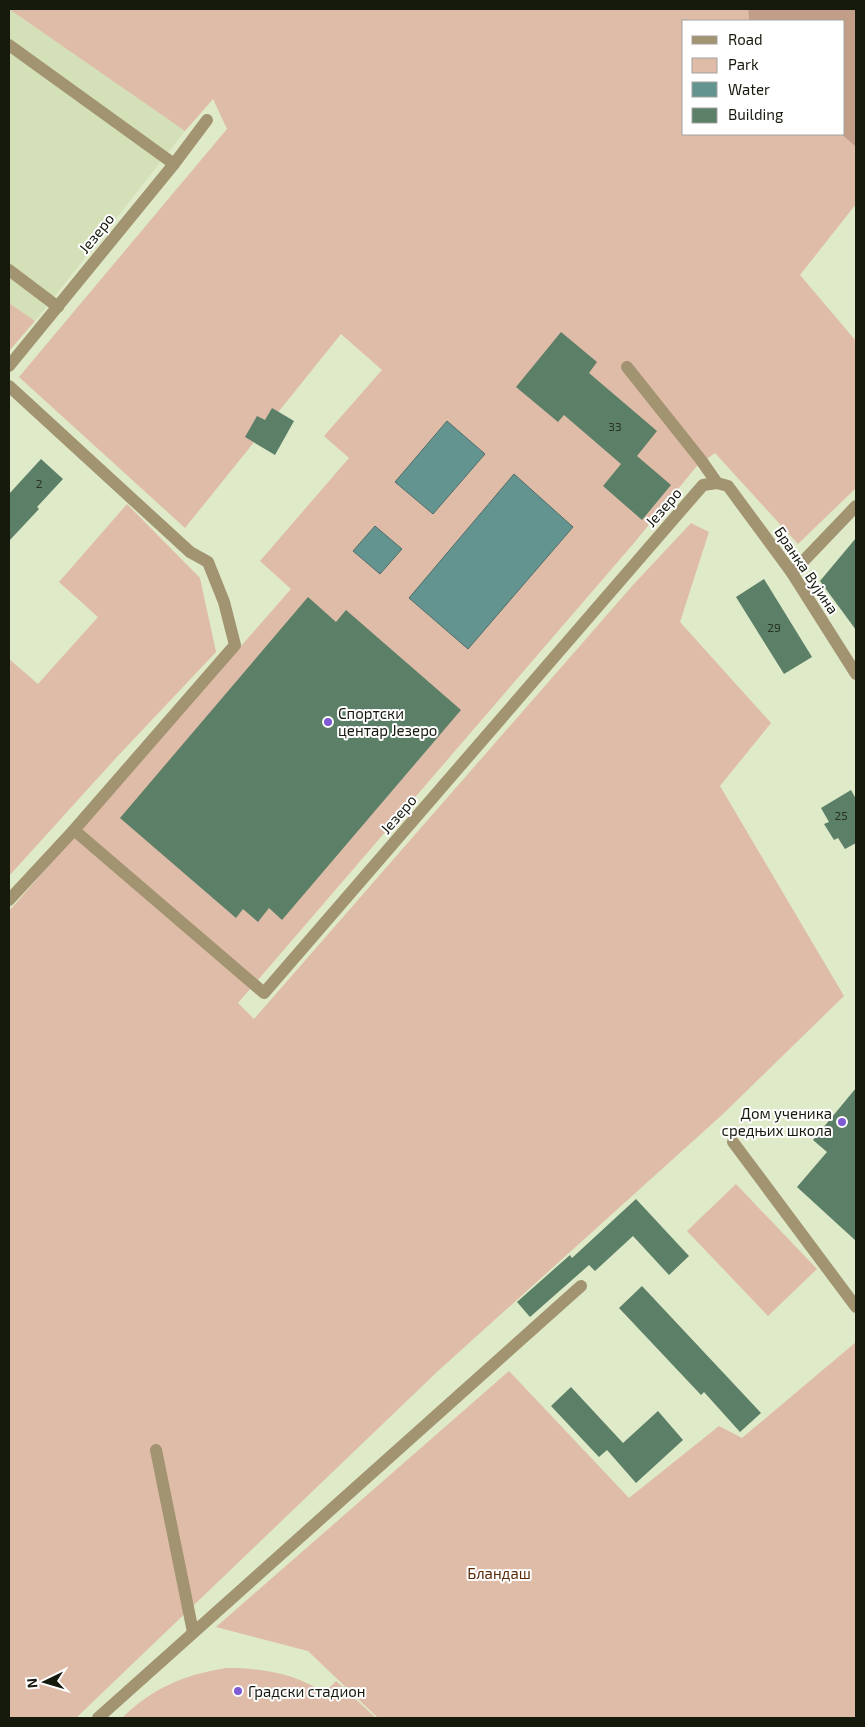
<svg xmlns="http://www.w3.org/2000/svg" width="865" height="1727" font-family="'Exo 2',sans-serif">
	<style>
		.built { fill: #d4e0b7 }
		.green { fill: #dfbca8 }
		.forest { fill: #c29e89 }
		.water { fill: #649490; stroke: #4d6f69 }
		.building { fill: #5c7f68 }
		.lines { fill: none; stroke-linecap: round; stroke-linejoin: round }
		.lane { stroke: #a29371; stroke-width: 12 }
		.street { stroke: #a29371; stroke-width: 12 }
		.poi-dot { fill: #7e5ad4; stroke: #fff; stroke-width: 2 }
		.labels { text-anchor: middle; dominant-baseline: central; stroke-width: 4; stroke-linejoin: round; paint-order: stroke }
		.number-label { font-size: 12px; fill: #283324 }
		.street-label { font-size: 15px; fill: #161a0d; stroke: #fff }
		.poi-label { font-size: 15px; fill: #161a0d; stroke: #fff; text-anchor: start }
		.park-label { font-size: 15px; fill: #592b06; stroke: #fff }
	</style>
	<rect width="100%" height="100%" fill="#dfeac8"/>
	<polygon class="built" points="9,9 185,131 35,321 9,303"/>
	<g class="green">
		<polygon points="9,9 748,9 749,21 684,21 684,134 841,134 856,147 856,204 800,275 856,341 856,488 798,544 715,453 696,467 634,543 238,1003 254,1019 633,585 691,523 709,532 680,622 771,723 720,786 844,996 723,1114 438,1371 76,1718 9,1718 9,911 291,589 260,561 349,458 324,436 382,370 341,334 185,528 19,377 227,129 213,99 185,131"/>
		<polygon points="9,303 35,321 9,351"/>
		<polygon points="127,504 200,578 216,652 115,759 9,876 9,659 38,684 98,617 59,582"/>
		<polygon points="736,1184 817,1269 768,1316 687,1231"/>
		<polygon points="856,1342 856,1718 378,1718 308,1651 216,1627 509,1371 629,1498 719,1426 742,1438"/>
		<path d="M226 1668C261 1668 295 1673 324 1693L336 1681 376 1718H122C153 1688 183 1675 226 1668Z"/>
	</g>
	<polygon class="forest" points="748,9 856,9 856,147 841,134 844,134 844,21 749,21"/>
	<g class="water">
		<polygon points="447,421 485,454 433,514 395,482"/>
		<polygon points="514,474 573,527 468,649 409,598"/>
		<polygon points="375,526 402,549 380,574 353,551"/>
	</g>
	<g class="building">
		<polygon points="561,332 597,362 589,373 657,431 637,456 671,485 642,520 603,486 621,464 564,415 558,422 516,387"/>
		<polygon points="272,408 294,421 275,455 245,437 257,416 265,420"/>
		<polygon points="41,459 63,479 37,507 39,509 9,541 9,494"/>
		<polygon points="856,538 856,630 820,581"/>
		<polygon points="764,579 812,657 784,674 736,597"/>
		<polygon points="308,597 336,622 346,610 461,710 282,920 269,908 258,922 243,909 236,918 120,818"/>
		<polygon points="851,790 856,799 856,843 845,849 838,838 834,840 824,824 829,822 821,808"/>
		<polygon points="856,1088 856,1241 797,1187 827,1152 813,1140"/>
		<polygon points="636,1199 689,1256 669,1275 633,1236 595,1271 589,1265 530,1317 517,1302 570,1255 572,1258"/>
		<polygon points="642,1286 761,1413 740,1432 704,1392 701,1395 619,1308"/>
		<polygon points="571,1387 623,1443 658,1411 683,1440 636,1483 607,1450 599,1457 551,1406"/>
	</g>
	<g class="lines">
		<g class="lane">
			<polyline points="9,45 174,164"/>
			<polyline points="9,270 58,307"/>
			<polyline points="9,366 174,164 207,120"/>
			<polyline points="627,367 701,460 717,483"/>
			<polyline points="9,386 190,552 208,562 224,602 235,645 74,830"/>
			<polyline points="733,1142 856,1307"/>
			<polyline points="156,1450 193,1632"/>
			<polyline points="98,1718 581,1286"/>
		</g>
		<g class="street">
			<polyline points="792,573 856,506"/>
			<polyline points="9,900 74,830 264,993 703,485 717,483 728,486 792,573 856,674"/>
		</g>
	</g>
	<g class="poi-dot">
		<circle cx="328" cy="722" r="5"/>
		<circle cx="842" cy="1122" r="5"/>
		<circle cx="238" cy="1691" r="5"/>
	</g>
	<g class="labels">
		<g class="number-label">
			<text x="615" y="426">33</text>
			<text x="39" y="483">2</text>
			<text x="774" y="627">29</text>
			<text x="841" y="815">25</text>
		</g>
		<g class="street-label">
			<text transform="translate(96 233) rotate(-51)">Језеро</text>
			<text transform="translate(663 507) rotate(-49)">Језеро</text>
			<text transform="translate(807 570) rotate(56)">Бранка Вујина</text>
			<text transform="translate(398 814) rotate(-49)">Језеро</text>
		</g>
		<g class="poi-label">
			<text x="338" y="713">Спортски<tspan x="338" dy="17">центар Језеро</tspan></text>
			<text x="832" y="1113" text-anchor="end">Дом ученика<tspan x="832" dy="17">средњих школа</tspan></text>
			<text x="248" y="1691">Градски стадион</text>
		</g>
		<g class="park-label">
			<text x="499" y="1573">Бландаш</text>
		</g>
	</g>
	<rect width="865" height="1727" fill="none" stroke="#161a0d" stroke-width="20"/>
	<rect x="682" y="20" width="162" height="115" fill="#ffffff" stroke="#a2a39e"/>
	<rect x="692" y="36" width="25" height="8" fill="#a29371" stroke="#a2a39e"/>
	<text x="728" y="45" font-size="15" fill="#161a0d">Road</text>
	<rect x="692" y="58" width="25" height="15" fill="#dfbca8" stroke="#a2a39e"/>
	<text x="728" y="70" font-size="15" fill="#161a0d">Park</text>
	<rect x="692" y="82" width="25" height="15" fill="#649490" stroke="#a2a39e"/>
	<text x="728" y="95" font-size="15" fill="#161a0d">Water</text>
	<rect x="692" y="108" width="25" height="15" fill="#5c7f68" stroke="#a2a39e"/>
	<text x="728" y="120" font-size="15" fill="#161a0d">Building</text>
	<g transform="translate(45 1682) rotate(265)" stroke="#ffffff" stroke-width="4" paint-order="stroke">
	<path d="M0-4L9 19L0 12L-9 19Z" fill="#161a0d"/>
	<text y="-8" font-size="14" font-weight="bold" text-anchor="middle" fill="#161a0d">N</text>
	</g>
</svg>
